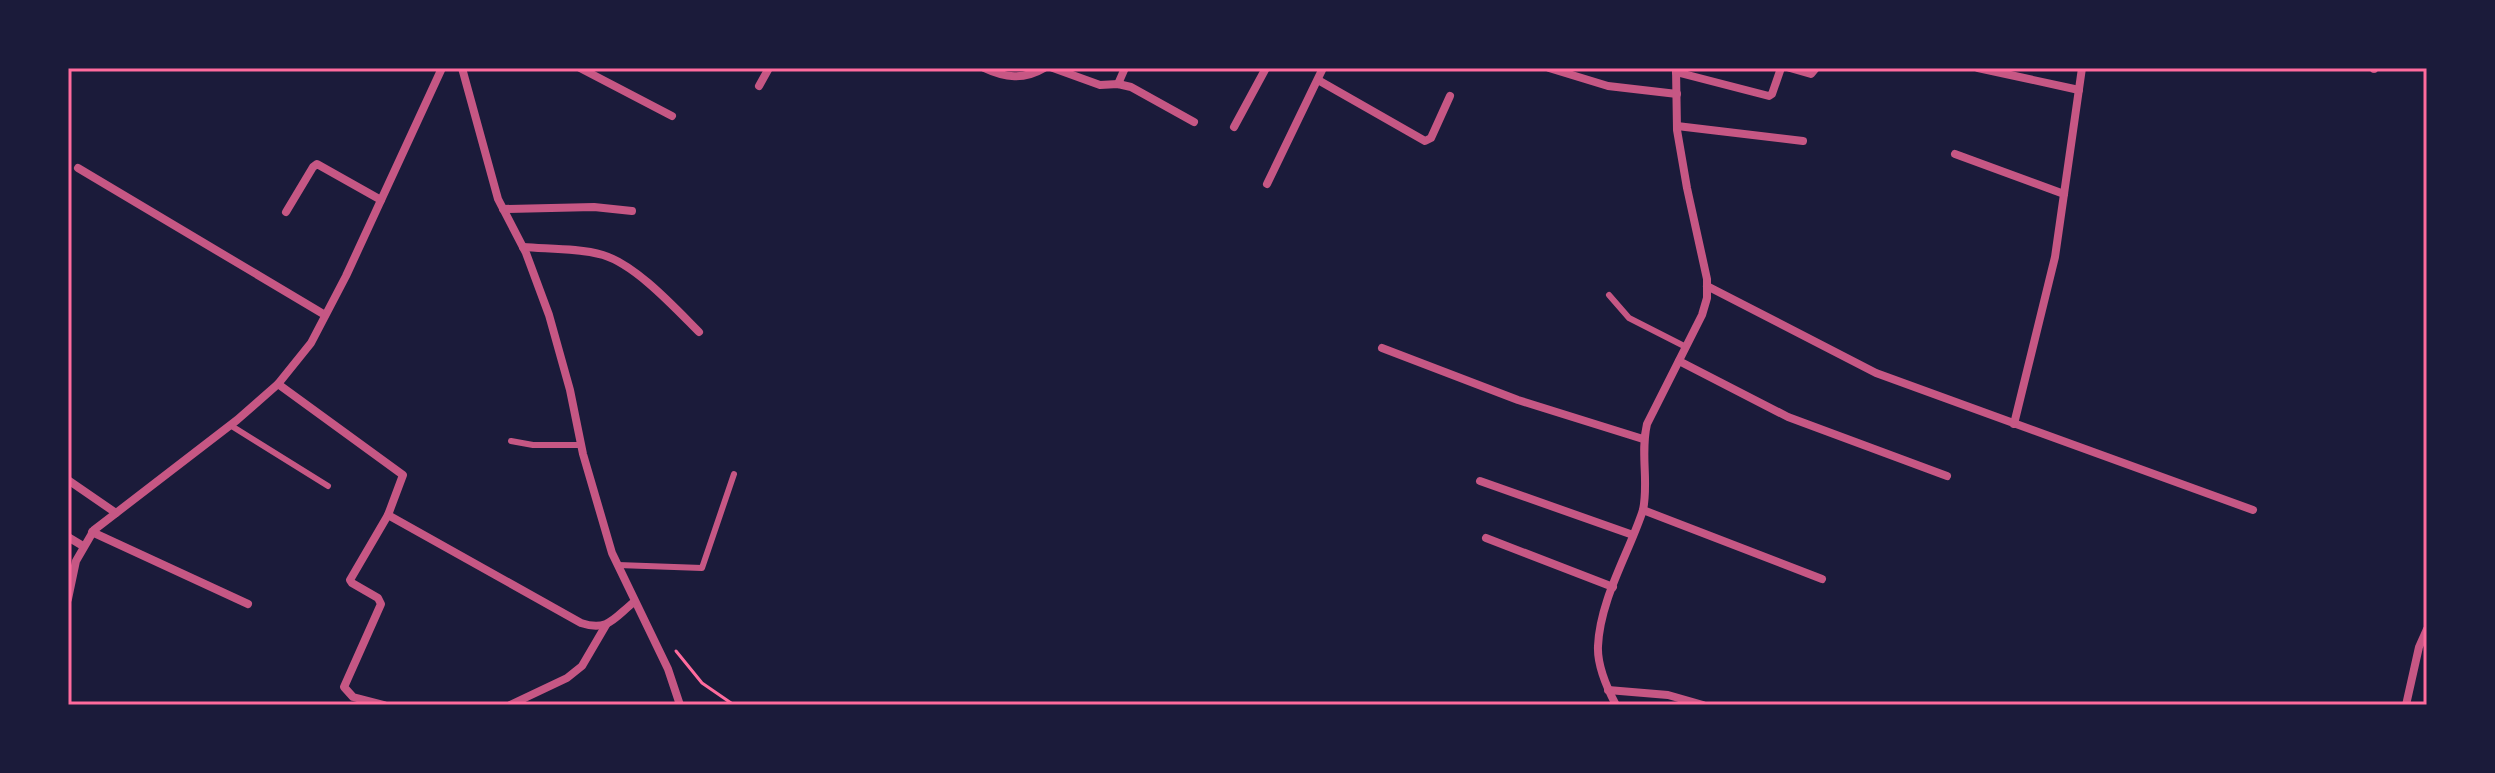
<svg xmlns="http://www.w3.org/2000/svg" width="2495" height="773" font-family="'Work Sans',sans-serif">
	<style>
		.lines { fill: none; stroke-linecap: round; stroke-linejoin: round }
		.path { stroke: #ff6b9d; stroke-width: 3 }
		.service { stroke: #c65784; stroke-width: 6 }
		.minor { stroke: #c65784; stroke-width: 8 }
		.neatline { fill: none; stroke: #ff6b9d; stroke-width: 3 }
	</style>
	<rect width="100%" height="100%" fill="#1b1b3a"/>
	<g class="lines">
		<polyline class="path" points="676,651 702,683 734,705"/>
		<g class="service">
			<polyline points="1609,295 1629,318 1686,347"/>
			<polyline points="230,425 328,486"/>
			<polyline points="511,441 533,445 581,445"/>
			<polyline points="618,565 702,568 734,474"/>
		</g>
		<g class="minor">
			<polyline points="462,68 498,199 526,253 549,315 570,390 583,454 612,553 668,669 680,705"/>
			<polyline points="580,68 672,116"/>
			<path d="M984 68C1005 78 1024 80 1044 68"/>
			<polyline points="1053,68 1100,85 1118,84 1131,87 1194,122"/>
			<polyline points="1549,68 1608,86 1677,94"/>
			<polyline points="1790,68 1811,74 1816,68"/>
			<polyline points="1978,68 2079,90"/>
			<polyline points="2374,69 2374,68"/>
			<polyline points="1676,72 1769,96 1772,94 1781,68"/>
			<polyline points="1318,80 1425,141 1431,138 1450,96"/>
			<polyline points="1118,84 1125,68"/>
			<polyline points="759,86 769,68"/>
			<polyline points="1677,126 1803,141"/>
			<polyline points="1234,127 1266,68"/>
			<polyline points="1955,154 2064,194"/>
			<polyline points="78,168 325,315"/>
			<polyline points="1267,184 1323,68"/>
			<polyline points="503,209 594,207 632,211"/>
			<polyline points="286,212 313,167 317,164 381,200"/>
			<path d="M523 247C548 249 579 248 603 255 636 265 675 308 699 332"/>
			<polyline points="1707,286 1876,373 2253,510"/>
			<polyline points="1382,348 1518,400 1643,439"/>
			<polyline points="1679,361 1788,417 1947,476"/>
			<polyline points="278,384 403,475 388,515 350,580 352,583 378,598 381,604 344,687 353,697 384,705"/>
			<polyline points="2014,424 2055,257 2082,68"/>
			<polyline points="68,480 116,513"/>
			<polyline points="1480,481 1633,535"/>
			<polyline points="1643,510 1822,579"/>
			<path d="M388 515 581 623C608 632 614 618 634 602"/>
			<polyline points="92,532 248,604"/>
			<polyline points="68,537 83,546"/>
			<polyline points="1486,538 1613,587"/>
			<polyline points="68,599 76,561 94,530 237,420 278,384 311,343 346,276 442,68"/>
			<polyline points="1608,690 1668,695 1703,705"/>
			<polyline points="510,705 567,678 582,666 606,625"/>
			<path d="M1616 705C1607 688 1597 666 1598 646 1600 599 1629 553 1643 510 1649 482 1640 453 1647 424L1702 315 1707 298V279L1687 188 1677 130 1676 68"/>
			<polyline points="2406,705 2419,647 2427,629"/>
		</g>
	</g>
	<rect width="2495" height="773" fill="none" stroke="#1b1b3a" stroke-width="140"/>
	<rect x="70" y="70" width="2355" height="633" class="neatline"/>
</svg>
